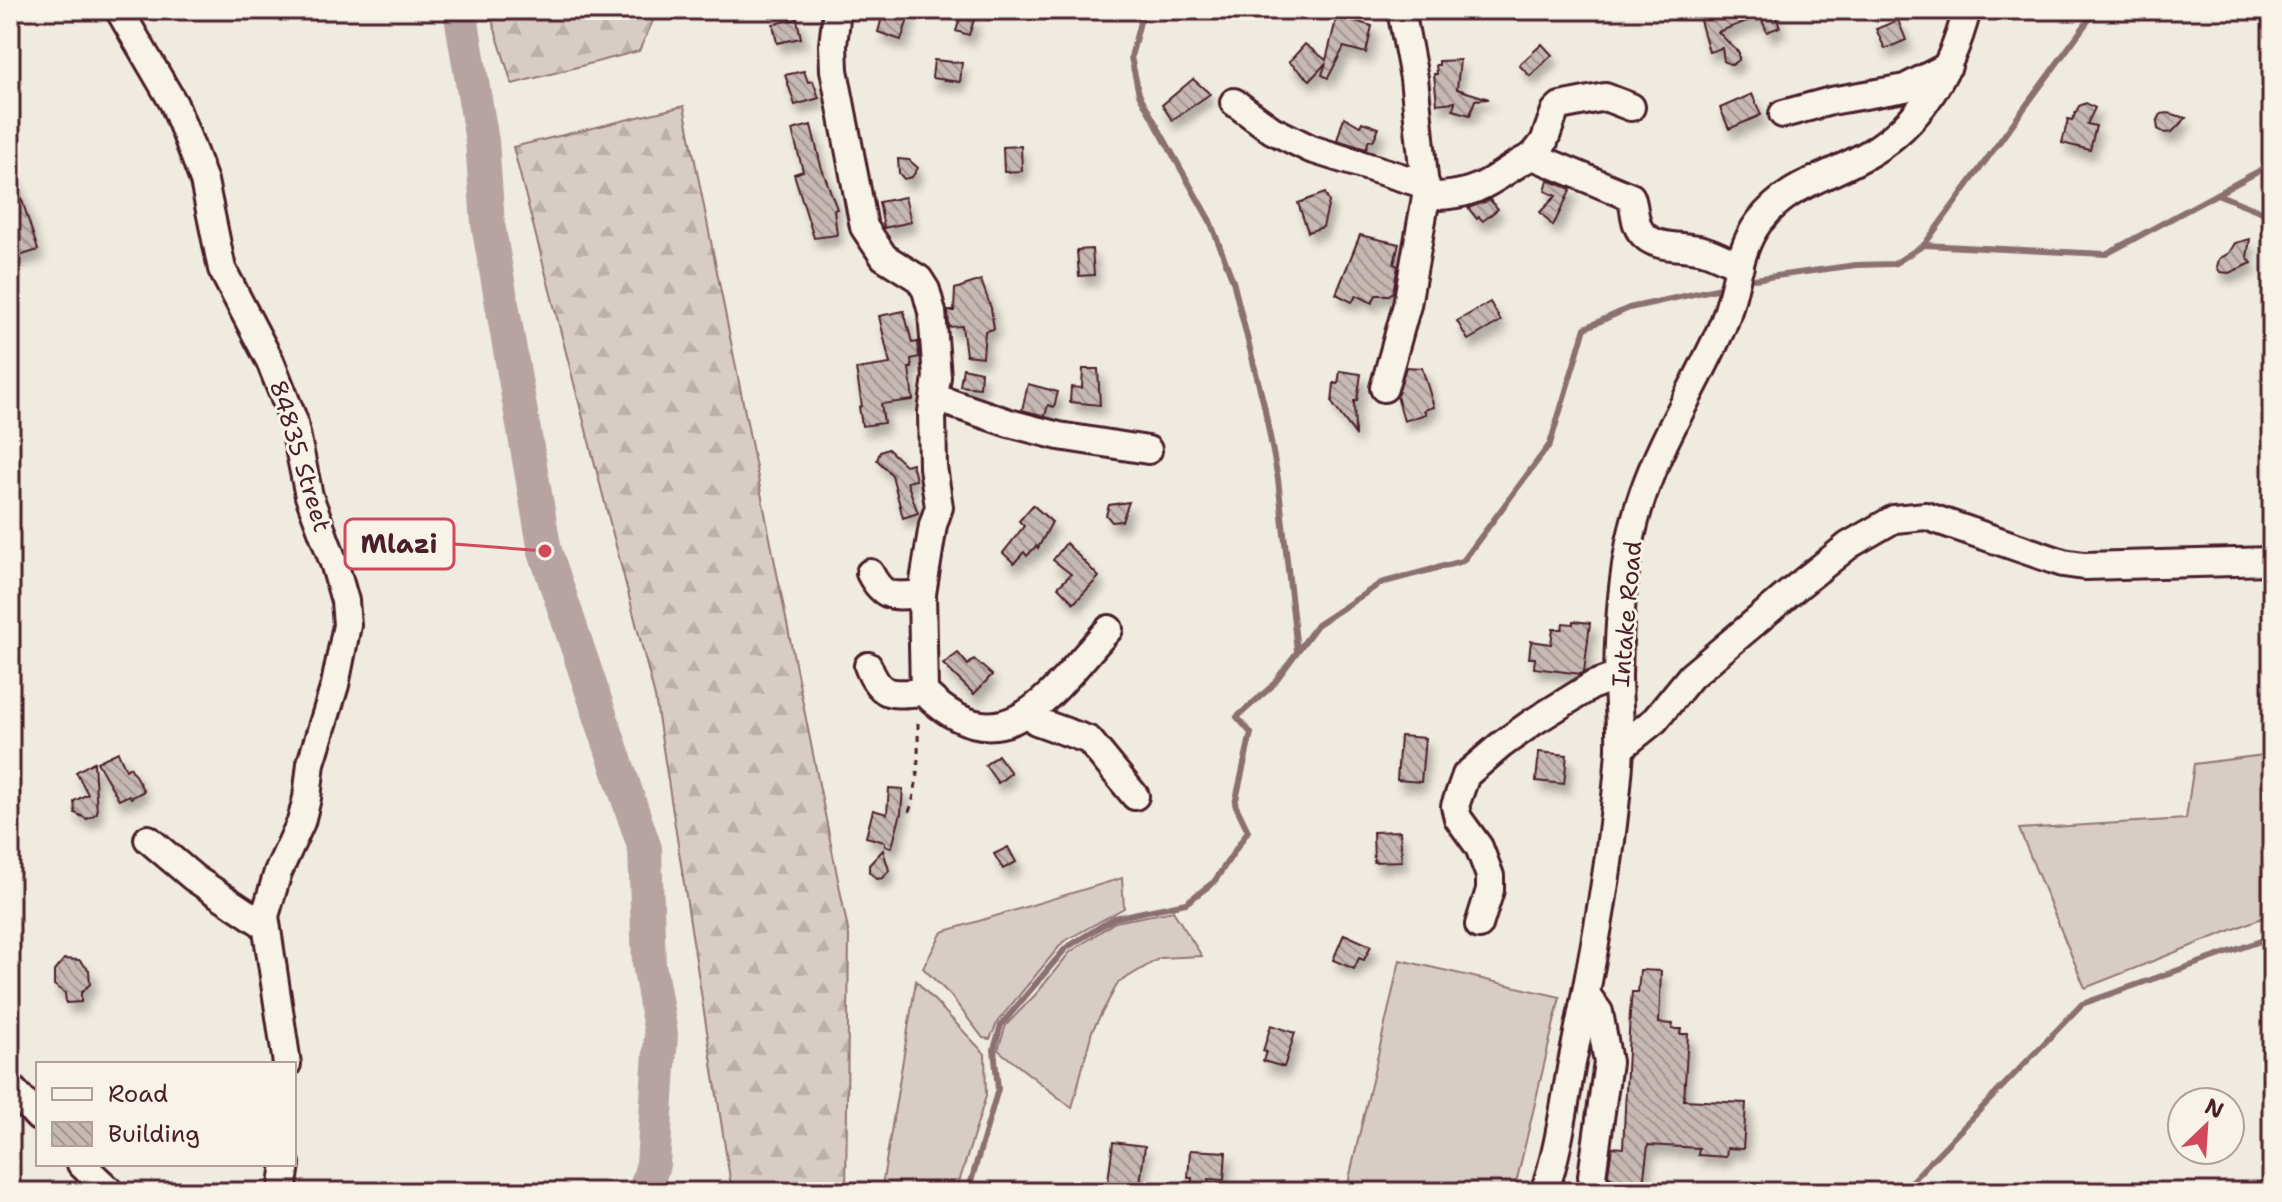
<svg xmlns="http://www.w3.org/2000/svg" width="2282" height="1202" font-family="'Shantell Sans',sans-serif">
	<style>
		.grass { fill: #d8cdc6; stroke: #917678; stroke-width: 2 }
		.forest { fill: url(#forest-firs); stroke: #917678; stroke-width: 2 }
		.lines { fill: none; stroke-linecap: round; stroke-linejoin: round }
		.stream { stroke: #8b6f72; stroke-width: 6 }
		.river { stroke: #b7a4a2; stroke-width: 34 }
		.building { fill: url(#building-back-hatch); stroke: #4a1f2b; stroke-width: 2; filter: url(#shadow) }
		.minor-casing { stroke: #4a1f2b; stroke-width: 32 }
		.path { stroke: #4a1f2b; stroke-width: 3; stroke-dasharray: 6 6; stroke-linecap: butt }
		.minor { stroke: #f7f3e8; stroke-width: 26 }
		.labels { text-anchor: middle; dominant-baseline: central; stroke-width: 6; stroke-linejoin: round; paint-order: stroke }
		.street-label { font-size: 24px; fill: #4a1f2b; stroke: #f7f3e8 }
		.leader { fill: none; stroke: #d1495b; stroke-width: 3 }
		.callout-dot { fill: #d1495b; stroke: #f7f3e8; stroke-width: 3 }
		.callout { fill: #f7f3e8; stroke: #d1495b; stroke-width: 3 }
		.callout-label { font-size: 26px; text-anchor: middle; font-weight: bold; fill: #4a1f2b }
	</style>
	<defs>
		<pattern id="forest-firs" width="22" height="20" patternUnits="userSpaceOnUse" patternTransform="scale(2)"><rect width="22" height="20" fill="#d8cdc6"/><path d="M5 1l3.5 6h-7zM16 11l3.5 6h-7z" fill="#bbb0aa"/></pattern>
		<pattern id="building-back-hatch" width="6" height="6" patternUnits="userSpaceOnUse" patternTransform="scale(2)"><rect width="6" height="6" fill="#c6b8b3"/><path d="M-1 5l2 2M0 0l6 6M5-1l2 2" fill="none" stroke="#a39592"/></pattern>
		<filter id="shadow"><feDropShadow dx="5" dy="9" stdDeviation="4" flood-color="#0004"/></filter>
	</defs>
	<rect width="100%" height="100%" fill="#f0ebe0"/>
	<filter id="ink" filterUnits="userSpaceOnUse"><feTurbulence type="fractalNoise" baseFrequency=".0125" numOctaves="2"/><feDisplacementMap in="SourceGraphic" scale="16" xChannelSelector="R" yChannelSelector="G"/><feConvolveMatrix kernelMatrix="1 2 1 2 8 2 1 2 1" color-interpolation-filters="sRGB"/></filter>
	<g filter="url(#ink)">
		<g class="grass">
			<polygon points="2272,754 2272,914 2085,988 2019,829 2186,819 2194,764"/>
			<polygon points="1122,878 1124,908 1063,942 998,1021 990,1039 983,1038 950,995 923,968 942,932"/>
			<polygon points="1173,911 1202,956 1160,958 1118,983 1092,1031 1072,1108 998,1050 1006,1025 1037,993 1070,952 1115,922"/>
			<polygon points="1400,960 1560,997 1514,1192 1346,1192"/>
			<polygon points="916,981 985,1054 986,1096 956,1192 881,1192"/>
		</g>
		<g class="forest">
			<polygon points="489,10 658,10 639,51 512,84"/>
			<polygon points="684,106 849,935 846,1192 732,1192 655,697 513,147"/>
		</g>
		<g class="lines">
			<g class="stream">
				<polyline points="1143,10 1131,57 1139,94 1210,221 1233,281 1264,405 1278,479 1297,651"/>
				<polyline points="2217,194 2272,216"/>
				<polyline points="1924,245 2096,10"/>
				<polyline points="1754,279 1856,265 1894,264 1924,245 2106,254 2272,164"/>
				<polyline points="968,1192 998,1089 994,1049 1001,1025 1066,948 1114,918 1186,903 1214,882 1248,831 1235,804 1251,733 1237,717 1271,687 1317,625 1381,583 1463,561 1550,444 1585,328 1629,308 1721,288"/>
				<polyline points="1901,1192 2082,1004 2272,937"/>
			</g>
			<polyline class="river" points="460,10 482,141 488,224 545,551 645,849 649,964 661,1034 653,1164 645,1192"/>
		</g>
		<g class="building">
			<polygon points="884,10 910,13 901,40 878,32"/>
			<polygon points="1697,10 1773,10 1780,27 1767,32 1760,16 1718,32 1739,53 1739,60 1732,65 1724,61 1722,48 1709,52"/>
			<polygon points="961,15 974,20 969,35 956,31"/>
			<polygon points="1337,16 1372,26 1366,53 1344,47 1328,78 1322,75 1326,63 1310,80 1289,62 1305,44 1326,60"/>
			<polygon points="797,19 801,38 777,43 773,24"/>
			<polygon points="1898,20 1906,40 1885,49 1876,29"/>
			<polygon points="1542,44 1552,55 1530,76 1519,65"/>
			<polygon points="934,60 962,63 960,82 932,78"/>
			<polygon points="1460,60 1457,89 1489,99 1475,100 1470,115 1453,110 1455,102 1437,104 1434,74 1437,74 1436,65 1439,65 1439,61"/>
			<polygon points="804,71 808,82 813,81 819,98 795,105 785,75"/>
			<polygon points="1193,79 1210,94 1172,120 1162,105"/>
			<polygon points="1752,94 1761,115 1729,129 1720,108"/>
			<polygon points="2086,103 2095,108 2087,124 2096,126 2090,150 2062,143 2068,119 2072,120 2079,106"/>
			<polygon points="2168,113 2186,118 2172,132 2165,133 2158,129 2157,122 2161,114"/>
			<polygon points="1344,117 1360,126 1362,122 1379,128 1373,141 1369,140 1366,149 1337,140"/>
			<polygon points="811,125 821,166 837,209 834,210 837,235 814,238 794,174 803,171 792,130"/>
			<polygon points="1021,146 1022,171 1004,172 1003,147"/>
			<polygon points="898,159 909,160 918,168 912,177 904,179 899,173"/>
			<polygon points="13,172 38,250 10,259 10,173"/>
			<polygon points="1548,180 1571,189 1553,226 1540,212 1556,196 1545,191"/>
			<polygon points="1325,193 1329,202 1323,227 1308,232 1298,203"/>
			<polygon points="905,197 911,222 884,228 879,202"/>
			<polygon points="1490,200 1498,209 1483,221 1479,217 1477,219 1468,208"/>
			<polygon points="1360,235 1399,244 1394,264 1398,266 1393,292 1389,295 1376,295 1372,303 1357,295 1352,302 1336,294"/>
			<polygon points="2250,239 2247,257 2252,263 2229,273 2220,272 2217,267 2219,259 2229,253 2235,243"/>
			<polygon points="1092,249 1094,275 1079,276 1077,250"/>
			<polygon points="981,280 991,308 994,329 985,331 983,357 966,355 962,326 949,327 948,311 954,311 955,289"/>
			<polygon points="1490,302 1501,321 1468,340 1457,321"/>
			<polygon points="904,311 912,343 918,342 919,357 911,359 912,368 909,368 913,400 881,404 884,423 862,426 859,407 862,406 856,369 890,364 879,316"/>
			<polygon points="1406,367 1422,368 1434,407 1424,410 1426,414 1404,421 1397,396"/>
			<polygon points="963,368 981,372 980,388 960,386"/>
			<polygon points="1083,369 1098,369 1100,405 1070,402 1071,387 1082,388"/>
			<polygon points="1340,371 1361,374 1357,401 1354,401 1355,434 1332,403 1334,383 1338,384"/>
			<polygon points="1028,384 1058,392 1054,407 1048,405 1045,416 1022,410"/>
			<polygon points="888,449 905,465 912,463 916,480 907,482 918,513 903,518 892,475 877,460 880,452"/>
			<polygon points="1129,502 1122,521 1112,522 1106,515 1109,505"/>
			<polygon points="1033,505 1052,522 1038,548 1036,546 1027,556 1024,552 1014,563 1003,553 1024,526 1019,521"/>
			<polygon points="1066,543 1099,577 1074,603 1058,587 1071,574 1053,560"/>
			<polygon points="1573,621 1590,623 1584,672 1581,674 1534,668 1535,658 1529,658 1531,641 1551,644 1553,629 1562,629 1563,623 1573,624"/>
			<polygon points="958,653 968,665 974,659 992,675 974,694 943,664"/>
			<polygon points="1400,736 1425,738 1421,782 1397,780"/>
			<polygon points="118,752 126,770 130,767 144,791 131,798 129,795 119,800 97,762"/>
			<polygon points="1539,752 1567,755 1564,784 1536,781"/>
			<polygon points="998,755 1011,773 998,783 985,765"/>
			<polygon points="94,762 97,813 87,819 75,813 74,801 88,794 76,772"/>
			<polygon points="889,788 903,789 901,813 892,847 885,846 885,842 866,837 873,810 887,814"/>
			<polygon points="1400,831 1402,861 1374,862 1373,832"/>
			<polygon points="1008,847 1016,862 1003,869 994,854"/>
			<polygon points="883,850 889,870 883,878 877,879 869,872 869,865"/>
			<polygon points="1344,934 1371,946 1364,960 1359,958 1354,969 1333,960"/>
			<polygon points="64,959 79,960 89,970 90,984 81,993 81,1002 66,1003 65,993 54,985 54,971"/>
			<polygon points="1640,970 1661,971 1659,1023 1673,1024 1672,1029 1681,1029 1680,1034 1688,1034 1684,1100 1746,1103 1743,1149 1727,1148 1726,1157 1698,1155 1699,1148 1648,1145 1642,1192 1614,1192 1614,1179 1610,1178 1608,1174 1612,1147 1623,1148 1630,1013 1632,992 1638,992"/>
			<polygon points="1271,1025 1295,1033 1284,1067 1263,1061 1266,1052 1263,1051"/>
			<polygon points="1113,1142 1145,1146 1139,1192 1107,1189"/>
			<polygon points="1190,1150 1226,1152 1224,1180 1208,1179 1209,1192 1191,1192 1192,1178 1188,1178"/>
		</g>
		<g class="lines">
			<g class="minor-casing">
				<g id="minor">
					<polyline points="119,10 174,104 188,139 204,181 222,269 270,361 293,419 309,496 335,566 345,601 347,625 335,685 311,763 307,798 301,822 278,872 265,916 287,1064"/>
					<path d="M837 10 833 45 834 70 864 227 884 257 919 279 926 290 932 312 937 377 932 412 933 467 939 507 933 525 922 594 924 692C1006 773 1053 689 1109 629"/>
					<polyline points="1234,102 1272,130 1311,149 1426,185"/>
					<polyline points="1783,114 1831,101 1905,88 1948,66"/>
					<polyline points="1533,156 1544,142 1555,111 1560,106 1605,97 1631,107"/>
					<path d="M1426 197C1443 196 1461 195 1477 188 1497 180 1513 164 1533 156L1631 197C1635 208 1634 223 1641 232 1655 251 1686 244 1706 251 1718 255 1729 261 1740 266"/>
					<polyline points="1384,388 1407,305 1426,197 1414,78 1401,10"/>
					<polyline points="936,398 1009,423 1059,436 1148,450"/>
					<path d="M870 573C884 600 894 596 922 594"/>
					<path d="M868 666C881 699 892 694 924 692"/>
					<polyline points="1030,712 1036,721 1089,740 1135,796"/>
					<polyline points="1620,748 1655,720 1691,676 1799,585 1849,545 1894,519 1926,516 2063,563 2084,566 2272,561"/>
					<polyline points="148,839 194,878 266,926"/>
					<polyline points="1479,925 1490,890 1490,876 1479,847 1458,818 1455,806 1466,775 1501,745 1533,722 1593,685 1618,676"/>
					<polyline points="1586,994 1599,1012 1608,1062 1592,1176 1598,1192"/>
					<polyline points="10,1087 38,1117"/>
					<polyline points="81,1164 111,1192"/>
					<polyline points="282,1192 286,1164"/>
					<path d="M1544 1192C1559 1151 1564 1105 1572 1063 1593 959 1613 855 1620 750 1621 726 1618 701 1618 677 1619 618 1623 551 1643 494 1663 436 1697 384 1722 327 1737 294 1736 252 1759 222 1790 182 1829 178 1870 153 1923 121 1952 68 1967 10"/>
				</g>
			</g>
			<path class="path" d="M909 812C920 782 918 750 918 718"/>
			<use href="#minor" class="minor"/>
		</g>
	</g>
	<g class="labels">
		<g class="street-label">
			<text transform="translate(300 456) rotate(73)">84835 Street</text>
			<text transform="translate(1627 614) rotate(-85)">Intake Road</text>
		</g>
	</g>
	<path class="leader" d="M545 551L454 544"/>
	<circle class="callout-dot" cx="545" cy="551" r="8"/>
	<rect class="callout" x="345" y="519" width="109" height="50" rx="8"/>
	<g class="callout-label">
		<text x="399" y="553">Mlazi</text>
	</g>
	<rect width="2282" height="1202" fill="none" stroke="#f7f3e8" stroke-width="40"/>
	<rect x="20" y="20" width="2242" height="1162" fill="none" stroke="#4a1f2b" stroke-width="3" filter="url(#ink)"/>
	<rect x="36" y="1062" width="260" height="104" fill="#f7f3e8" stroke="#b29e9c" stroke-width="2"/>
	<rect x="52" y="1088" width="40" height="12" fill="#f7f3e8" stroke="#b29e9c" stroke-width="2"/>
	<text x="108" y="1102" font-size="24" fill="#4a1f2b">Road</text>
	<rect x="52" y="1122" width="40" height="24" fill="url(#building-back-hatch)" stroke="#b29e9c" stroke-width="2"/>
	<text x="108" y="1142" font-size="24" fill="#4a1f2b">Building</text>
	<g transform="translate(2206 1126) rotate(25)"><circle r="38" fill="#f7f3e8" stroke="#b29e9c" stroke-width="2"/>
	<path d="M0-6L14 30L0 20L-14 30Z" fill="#d1495b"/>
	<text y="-12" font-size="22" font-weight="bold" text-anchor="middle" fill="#4a1f2b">N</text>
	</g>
</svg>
